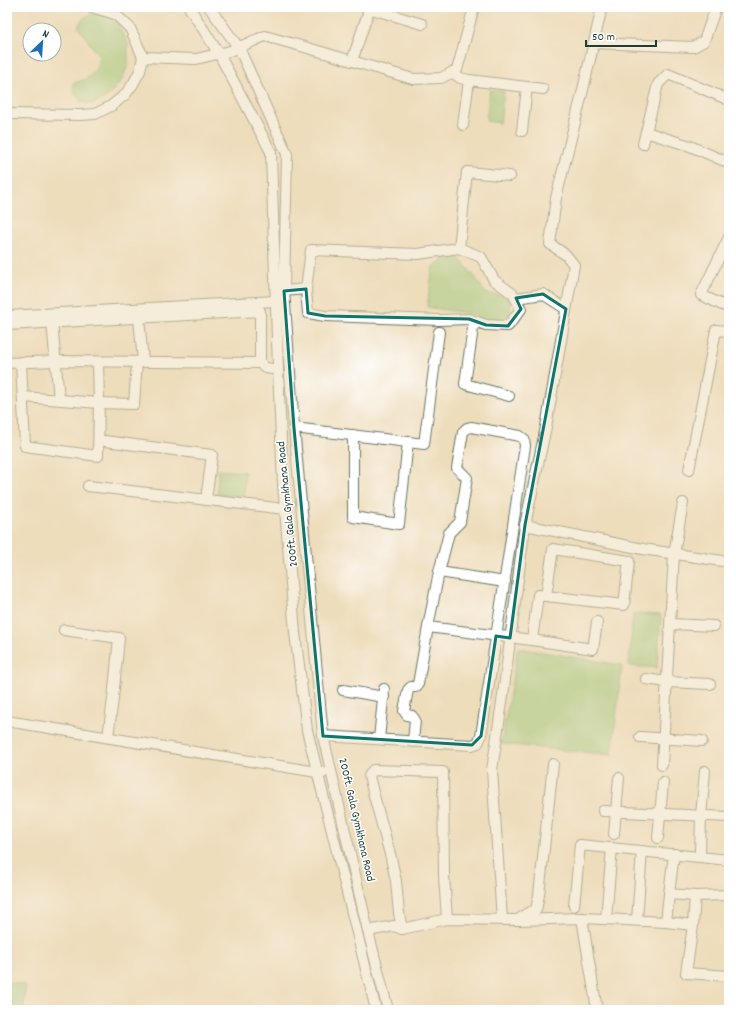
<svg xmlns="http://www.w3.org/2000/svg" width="736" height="1017" font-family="Dekko,sans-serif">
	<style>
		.green { fill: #97ca7b; stroke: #5b8458 }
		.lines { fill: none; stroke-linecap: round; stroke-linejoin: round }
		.minor-casing { stroke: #677563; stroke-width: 12 }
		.minor { stroke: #fff; stroke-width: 10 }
		.marked { fill: none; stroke: #0f766e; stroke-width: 3; stroke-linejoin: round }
		.labels { text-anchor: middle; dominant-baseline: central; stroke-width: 3; stroke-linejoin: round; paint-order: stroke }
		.street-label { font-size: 12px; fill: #1f3d34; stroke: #fff }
	</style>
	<rect width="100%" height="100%" fill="#fff"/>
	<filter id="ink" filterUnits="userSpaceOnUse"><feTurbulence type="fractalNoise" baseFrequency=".025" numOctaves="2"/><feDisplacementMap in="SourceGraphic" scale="8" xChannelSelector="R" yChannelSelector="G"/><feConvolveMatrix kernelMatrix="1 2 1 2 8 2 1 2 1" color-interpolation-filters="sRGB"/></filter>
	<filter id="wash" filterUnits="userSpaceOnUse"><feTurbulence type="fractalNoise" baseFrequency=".012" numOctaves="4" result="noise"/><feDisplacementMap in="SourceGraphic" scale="16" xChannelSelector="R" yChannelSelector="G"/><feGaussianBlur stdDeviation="0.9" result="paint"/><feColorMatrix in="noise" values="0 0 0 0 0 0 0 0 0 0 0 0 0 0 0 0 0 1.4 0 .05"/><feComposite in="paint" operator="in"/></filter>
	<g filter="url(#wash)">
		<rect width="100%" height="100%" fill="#edb"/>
		<g class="green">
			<path d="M99 13 117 23 128 43V65L122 80 109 95 94 104 81 102 74 93 73 83C83 81 93 77 97 66 98 63 98 60 99 56L78 27C82 16 88 15 99 13Z"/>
			<polygon points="490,90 504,91 500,123 486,121"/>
			<polygon points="445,258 459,258 475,277 485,293 498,295 508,299 511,308 508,317 502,321 484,321 472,314 427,307 433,266"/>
			<polygon points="218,470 245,472 244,496 217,495"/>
			<polygon points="633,613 661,615 657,668 629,666"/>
			<polygon points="518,648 622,665 612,755 501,744"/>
			<polygon points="7,982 26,985 23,1010 7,1010"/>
		</g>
	</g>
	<g filter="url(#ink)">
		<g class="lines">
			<g class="minor-casing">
				<g id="minor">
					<polyline points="91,7 115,14 130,28 143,57"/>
					<polyline points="189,7 219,54 271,152 278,370 283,484 295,633 307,730 376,1010"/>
					<polyline points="209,7 239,48 287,154 284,291 294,428 323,736 368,931 388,1010"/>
					<polyline points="365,7 422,24"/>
					<polyline points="593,43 693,47 704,41 716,7"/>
					<polyline points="352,61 370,7"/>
					<polyline points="452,72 460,78 469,80 543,89"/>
					<polyline points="7,114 81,115 95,114 111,106 125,95 133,84 140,71 143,57 196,59 230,51 265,36 308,48 413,79 441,78 457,70 474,7"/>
					<polyline points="463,125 469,80"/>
					<polyline points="522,131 527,87"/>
					<polyline points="646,132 690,146 729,163"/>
					<polyline points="643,144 658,84 668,74 729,100"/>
					<polyline points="729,237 701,295 729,308"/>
					<polyline points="459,248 467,172 510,176"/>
					<polyline points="284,291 306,289 311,250 418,254 459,248 481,257 494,280 513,294 521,309 508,326 486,325 469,319 439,320 325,316 308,313 306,289"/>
					<polyline points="516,298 543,294 566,309"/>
					<polyline points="7,316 275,301"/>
					<polyline points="139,318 143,362"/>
					<polyline points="474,321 465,384 509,396"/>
					<polyline points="52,322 59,399"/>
					<polyline points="7,325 260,311 260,363 266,368 278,370"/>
					<polyline points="21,362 25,446 98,456 99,403 134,404 137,362"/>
					<polyline points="7,363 55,361 260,363"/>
					<polyline points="23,397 99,403 98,362"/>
					<polyline points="294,428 424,444 439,332"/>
					<polyline points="353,435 353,517 399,524 408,442"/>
					<polyline points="105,441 212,455 206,500"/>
					<polyline points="689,470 716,330 729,331"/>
					<polyline points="88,486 285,509"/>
					<polyline points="525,525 643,549 729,562"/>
					<polyline points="439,572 505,582"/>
					<polyline points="671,624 714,626"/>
					<polyline points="428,627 532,640 593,649 597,622"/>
					<polyline points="64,630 119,638 113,699 108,737"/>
					<polyline points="532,640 538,595 624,605 629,561 553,549 546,596"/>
					<polyline points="646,679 667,682 710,684"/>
					<polyline points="343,690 384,697"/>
					<polyline points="7,721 323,773"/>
					<polyline points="323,736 472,745 478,743 481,736 525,446 524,439 520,436 471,427 467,428 463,432 457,468 467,478 460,522 449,533 439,572 428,627 418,684 416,687 411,687 408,690 404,711 407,715 412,716 415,720 413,742"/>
					<polyline points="640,737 702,741"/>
					<polyline points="379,739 384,689"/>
					<polyline points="662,765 674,554 683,503"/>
					<polyline points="603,811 729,817"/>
					<polyline points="614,834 619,778"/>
					<polyline points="658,838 663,782"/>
					<polyline points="700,852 701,816 705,771"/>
					<polyline points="669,894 674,854"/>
					<polyline points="574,906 580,845 729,860"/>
					<polyline points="582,918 597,1010"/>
					<polyline points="606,919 612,848"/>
					<polyline points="502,920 492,770 503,695 525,525 546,427 574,265 566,255 550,244 556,198 582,94 602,7"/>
					<polyline points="518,920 526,914 536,910 539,895 553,764"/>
					<polyline points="637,920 642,851"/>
					<polyline points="666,922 669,894 695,896"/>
					<polyline points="693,925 686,973 729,976"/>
					<polyline points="402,929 399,913 396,881 391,858 373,792 369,776 373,770 443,772 444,876 447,919"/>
					<polyline points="368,931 394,926 402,929 447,919 518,920 582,918 666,922 693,925 695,896 729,895"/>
				</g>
			</g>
			<use href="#minor" class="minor"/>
		</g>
	</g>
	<path d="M0 0H736V1017H0ZM306 289 308 313 325 316 469 319 486 325 508 326 521 309 516 298 543 294 566 309 525 525 510 638 496 636 481 736 472 745 323 736 294 428 284 291Z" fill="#edb" fill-opacity=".55" fill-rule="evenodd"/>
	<path class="marked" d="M306 289 308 313 325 316 469 319 486 325 508 326 521 309 516 298 543 294 566 309 525 525 510 638 496 636 481 736 472 745 323 736 294 428 284 291Z"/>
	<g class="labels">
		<g class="street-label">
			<text transform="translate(288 504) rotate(-96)">200ft. Gala Gymkhana Road</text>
			<text transform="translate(356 820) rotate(77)">200ft. Gala Gymkhana Road</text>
		</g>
	</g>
	<rect width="736" height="1017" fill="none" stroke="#fff" stroke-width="24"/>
	<g transform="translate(42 42) rotate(25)"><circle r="19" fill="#ffffff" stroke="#a5b1ae"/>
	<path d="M0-3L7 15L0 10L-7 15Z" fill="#1f6fb2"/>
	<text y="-6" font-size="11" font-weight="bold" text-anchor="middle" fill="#1f3d34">N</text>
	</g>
	<path d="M586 40v6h70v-6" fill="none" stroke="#1f3d34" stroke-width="2"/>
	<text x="592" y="40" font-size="12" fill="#1f3d34" stroke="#ffffff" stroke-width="3" paint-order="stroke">50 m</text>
</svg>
